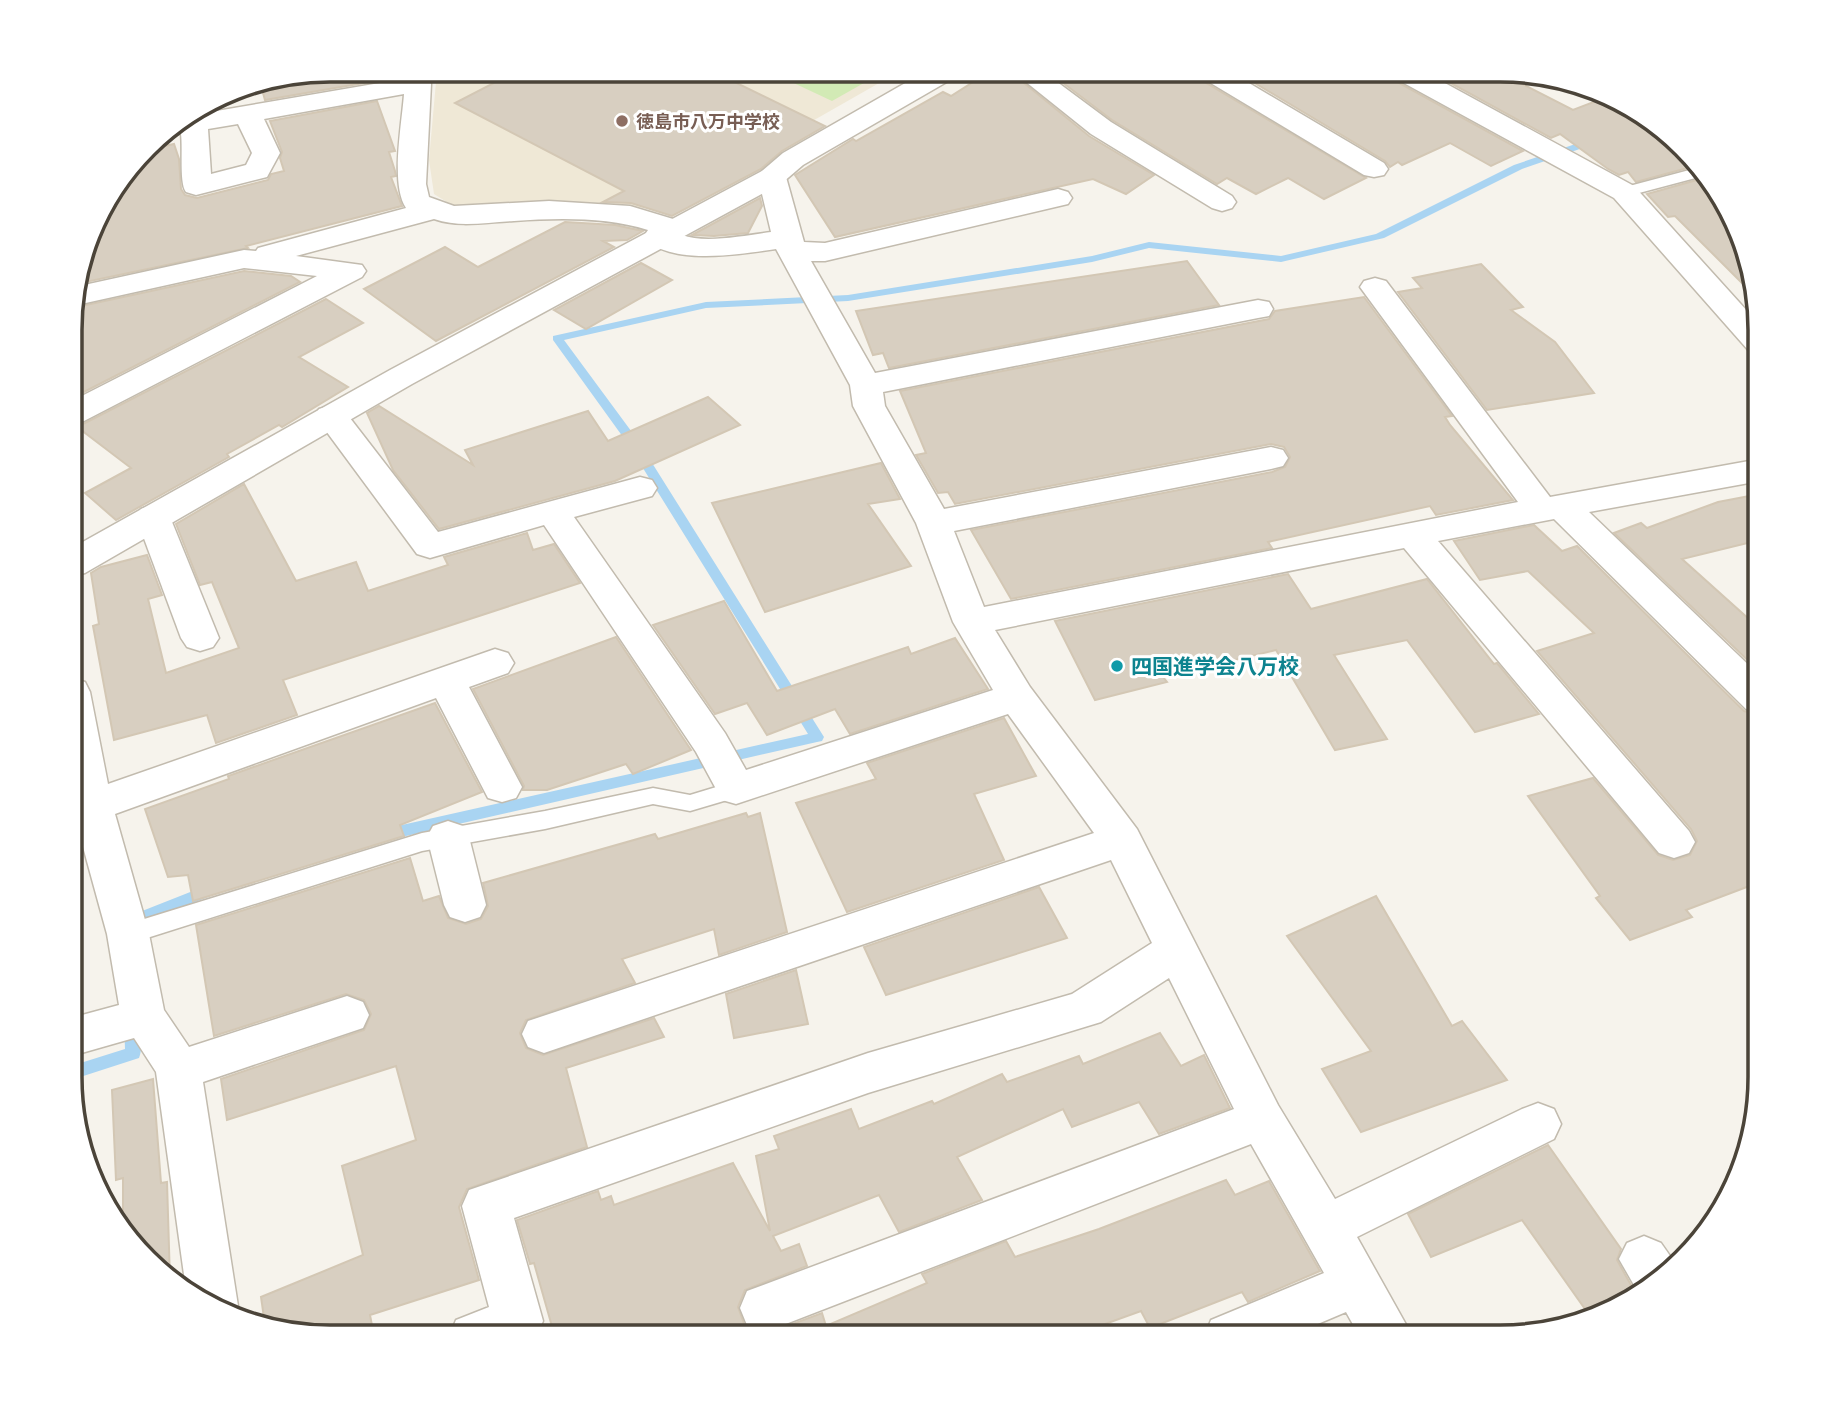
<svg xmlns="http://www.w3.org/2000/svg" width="1830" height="1407" font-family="'Asap Condensed','Noto Sans JP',sans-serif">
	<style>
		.education { fill: #efe8d6 }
		.green { fill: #d2eab5 }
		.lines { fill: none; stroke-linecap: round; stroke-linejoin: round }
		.stream { fill: #a9d4f2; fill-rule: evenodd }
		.building { fill: #d8cfc1; stroke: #d3c7b4; stroke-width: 2 }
		.service-casing { stroke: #c2bbae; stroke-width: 3 }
		.minor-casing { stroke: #c2bbae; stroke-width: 3 }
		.tertiary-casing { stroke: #c2bbae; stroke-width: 3 }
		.service { fill: #fff; fill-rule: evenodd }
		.minor { fill: #fff; fill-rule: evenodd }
		.tertiary { fill: #fff; fill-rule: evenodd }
		.education-dot { fill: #8d6e63; stroke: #fff; stroke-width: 2.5 }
		.culture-dot { fill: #0f9aa8; stroke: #fff; stroke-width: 2.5 }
		.labels { text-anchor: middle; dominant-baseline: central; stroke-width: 6; stroke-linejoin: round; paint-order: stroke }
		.far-education-label { font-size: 18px; font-weight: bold; fill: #785e54; stroke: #fff; text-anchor: start }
		.culture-label { font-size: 21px; font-weight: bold; fill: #0d838f; stroke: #fff; text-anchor: start }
		.rim { fill: none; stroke: #4b4439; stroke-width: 3.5 }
	</style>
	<rect width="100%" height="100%" fill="#f6f3ec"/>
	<polygon class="education" points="431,70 902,70 660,208 550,206 458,209 434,194 429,160 436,82"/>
	<polygon class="green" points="766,70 887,70 832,101"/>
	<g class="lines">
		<g class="stream">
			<polygon points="1596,137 1600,138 1600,142 1522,169 1384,238 1281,262 1149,248 1092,262 848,301 706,308 564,340 637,439 824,737 822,741 817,742 384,841 379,839 377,835 379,831 384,829 808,734 628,444 553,340 553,336 706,302 848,295 1092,256 1149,242 1281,256 1376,234 1514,165"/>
			<polygon points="208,885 213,887 216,891 213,895 142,923 137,933 131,935 125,933 123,929 132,915"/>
			<path d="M132 1015 138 1017C142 1028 143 1048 139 1058L71 1080V1066L125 1049 124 1022 126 1017Z"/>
		</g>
	</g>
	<g class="building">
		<polygon points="331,70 338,70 340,77 367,72 370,82 265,100 260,82"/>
		<polygon points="519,70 710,70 825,126 782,151 761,169 672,216 631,203 603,202 624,191 455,103"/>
		<polygon points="992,70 1008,70 1089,136 1154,175 1126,194 1093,179 835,237 795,175 853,139 856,141 943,92 951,96"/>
		<polygon points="1046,70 1193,70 1198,78 1366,178 1324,199 1288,178 1256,194 1227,178 1217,184 1112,120"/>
		<polygon points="1233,70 1385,70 1390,78 1523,151 1491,166 1450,143 1402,165 1398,162 1390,167 1385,161"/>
		<polygon points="1427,70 1497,71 1573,110 1609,96 1671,134 1695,166 1636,182 1628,172 1619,175 1608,169 1560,134 1551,138"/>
		<polygon points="377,101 395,151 389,152 395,171 396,176 391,177 402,206 246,246 248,248 76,284 105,201 146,150 174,144 179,159 181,189 185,195 197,198 268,180 271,174 284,171 280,158 282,152 270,121"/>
		<polygon points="1704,178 1733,216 1751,292 1675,216 1668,217 1647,194"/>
		<polygon points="760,198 762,206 748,233 714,236 692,235"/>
		<polygon points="565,222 615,225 643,231 627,240 603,241 614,247 436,341 364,289 445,247 478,267"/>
		<polygon points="1187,261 1219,305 889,368 883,353 873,355 856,311"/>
		<polygon points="641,263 672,280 586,329 554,310"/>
		<polygon points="1481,264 1523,307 1511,310 1555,342 1594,393 1487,410 1398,292 1422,288 1413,278"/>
		<polygon points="244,271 291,276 300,282 72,398 72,308"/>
		<polygon points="1364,297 1452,416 1445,417 1450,425 1513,500 1436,515 1430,506 1268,542 1272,548 1011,599 971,530 1272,472 1285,467 1290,457 1284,447 1271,444 955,504 948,492 938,493 916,455 926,453 900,391 1269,319 1275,311"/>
		<polygon points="326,299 363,323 299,357 348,387 282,427 279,425 227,454 229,457 116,520 85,493 131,468 76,426 85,423"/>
		<polygon points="708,397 740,425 615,481 439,529 393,470 367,413 379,406 473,465 465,450 588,411 608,441"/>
		<polygon points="881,463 900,499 868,504 911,566 765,612 712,503"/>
		<polygon points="244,484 296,581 356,562 368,591 448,565 444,557 527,533 533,550 554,544 580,583 283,680 297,715 216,743 207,715 114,740 93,626 99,624 91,573 101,567 147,555 162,595 148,599 166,673 239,648 212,582 200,585 176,524"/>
		<polygon points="1760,494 1760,540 1682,559 1760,629 1760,672 1614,533 1641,523 1647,528 1718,502"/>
		<polygon points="1534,525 1562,551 1577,546 1744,711 1760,715 1760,882 1686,910 1692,917 1630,940 1596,898 1600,896 1528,796 1593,778 1658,855 1673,860 1690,855 1697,841 1691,829 1537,651 1594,633 1528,571 1480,580 1454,541"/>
		<polygon points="1288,574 1311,609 1427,579 1494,664 1497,663 1539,714 1475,732 1407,640 1334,655 1387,739 1335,750 1276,650 1163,677 1167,682 1095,700 1055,621"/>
		<polygon points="724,601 777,691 908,647 911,654 955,638 988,689 850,734 835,709 767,735 747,703 715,714 653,625"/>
		<polygon points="616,637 691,750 633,774 626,764 547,790 523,790 524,786 473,689"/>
		<polygon points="435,703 482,792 400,825 404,836 193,901 188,875 168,877 145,809 229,779 228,776"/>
		<polygon points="1004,718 1036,776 974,794 1004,860 847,912 796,803 876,779 867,763"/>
		<polygon points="746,813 748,817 760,813 787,932 719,955 714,929 622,959 635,983 526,1020 520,1033 526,1048 543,1055 654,1018 664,1037 566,1068 587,1147 467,1189 459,1207 479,1280 370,1315 374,1336 314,1336 265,1325 261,1297 363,1255 342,1166 416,1140 396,1066 227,1120 221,1079 364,1030 371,1014 364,1000 346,994 214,1036 196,925 410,858 423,901 439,896 448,918 466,924 481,919 488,906 483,883 655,834 658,839"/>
		<polygon points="1039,887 1067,938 886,995 864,947"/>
		<polygon points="1376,896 1452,1026 1462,1021 1507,1080 1361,1132 1322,1069 1371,1051 1287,936"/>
		<polygon points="796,970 808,1024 734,1038 726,994"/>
		<polygon points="1160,1033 1181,1066 1204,1055 1230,1108 1159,1134 1139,1102 1072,1127 1063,1109 957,1157 982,1200 899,1232 879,1195 773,1236 781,1251 799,1244 807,1266 745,1290 738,1307 745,1326 766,1334 822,1313 826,1326 927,1283 922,1274 1006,1241 1015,1257 1099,1229 1226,1180 1235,1195 1269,1181 1320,1271 1248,1302 1242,1292 1150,1328 1141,1311 1069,1337 555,1337 534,1263 530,1264 517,1220 598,1191 601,1200 611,1196 614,1205 733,1163 770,1231 756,1156 779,1149 774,1136 851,1109 859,1129 932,1101 934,1104 1002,1074 1007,1082 1079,1056 1083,1064"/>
		<polygon points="153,1079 161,1183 167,1182 170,1280 159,1273 123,1226 123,1178 116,1180 112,1090"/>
		<polygon points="1548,1145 1621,1249 1617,1260 1636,1294 1614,1310 1590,1316 1522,1220 1431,1257 1408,1214"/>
	</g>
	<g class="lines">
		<g class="service-casing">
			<g id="service">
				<polygon points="1697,168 1703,176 1624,197 1616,192 1618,189"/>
				<polygon points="736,781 744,783 747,789 744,795 690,811 653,804 545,829 422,851 128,944 120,941 116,934 120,927 128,924 422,833 545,811 653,788 690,795"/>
			</g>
		</g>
		<g class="minor-casing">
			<g id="minor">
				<path d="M401 70H427L431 84 426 184 429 197 454 206 549 201 630 206 683 222 688 228 682 235C705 244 747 235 771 232L758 177 762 171 772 168 782 171 786 177 804 242 825 243 1058 189 1068 192 1072 198 1068 204 825 261H811L875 373 1258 300 1269 302 1273 309 1269 316 1258 318 883 392 885 406 944 509 1271 447 1283 450 1288 458 1283 466 1271 469 954 531 984 607 1518 502 1360 287 1364 281 1375 278 1386 281 1550 497 1760 459V481L1589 512 1760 676V713L1746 709 1554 519 1438 541 1689 831 1695 842 1689 853 1674 858 1659 853 1404 548 995 630 1030 687 1137 829 1278 1105 1335 1199 1522 1109 1538 1103 1554 1109 1561 1124 1554 1139 1357 1237 1413 1337H1360L1346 1312 1287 1337H1204L1211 1320 1324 1273 1251 1144 765 1332 747 1325 740 1308 747 1291 1234 1109 1169 978 1101 1022 868 1093 514 1218 543 1321 536 1337H449L456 1320 489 1307 462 1206 469 1190 868 1053 1072 994 1152 943 1111 860 544 1053 528 1047 522 1034 528 1021 1094 833 1008 714 736 804 722 800 696 752 544 525 430 558 417 554 315 416 319 409 331 406 343 409 438 532 640 477 652 480 657 488 652 496 574 517 725 733 746 770 993 690 953 622 916 523 853 406 850 385 776 249C743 254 666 267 644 236L648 230C606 217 558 218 514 221 488 222 459 228 434 219L296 256 362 265 366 271 362 277 84 421 72 424V401L317 276 244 268 72 306 75 287 244 250 256 251 258 248 406 208C390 185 402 123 404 94L264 119 280 153 267 177 196 195 186 192C179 183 183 148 181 134L162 133 193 115 403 79ZM238 124 252 153 246 165 211 174 208 129Z"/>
				<polygon points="1011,70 1041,70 1111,122 1232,196 1236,202 1232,208 1222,211 1212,208 1091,134"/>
				<polygon points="1195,70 1227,70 1384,163 1388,169 1384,175 1374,177 1364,175 1199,76"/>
				<polygon points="1387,70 1421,70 1634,186 1758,323 1760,353 1749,351 1614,198 1391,76"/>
				<polygon points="153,505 165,509 170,517 219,638 213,647 200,651 187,647 181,638 136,517 141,509"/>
				<polygon points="495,649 508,653 514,663 508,673 469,687 522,787 516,798 502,802 488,798 436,698 115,814 149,934 164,1010 189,1047 347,996 363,1002 369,1015 363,1028 203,1082 238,1306 231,1317 186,1289 156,1072 134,1038 71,1056 71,1018 119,1005 107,934 71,803 71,678 85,682 90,692 108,784"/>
				<polygon points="448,821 463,826 469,837 486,905 480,917 465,922 450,917 444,905 427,837 433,826"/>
				<polygon points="1644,1236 1661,1243 1675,1263 1638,1292 1619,1259 1627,1243"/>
			</g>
		</g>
		<g class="tertiary-casing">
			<polygon id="tertiary" points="928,70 961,70 957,76 803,165 782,183 412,384 85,573 72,576 72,548 390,370 762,171 783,153"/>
		</g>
		<use href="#service" class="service"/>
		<use href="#minor" class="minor"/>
		<use href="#tertiary" class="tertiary"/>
	</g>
	<circle class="education-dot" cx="622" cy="121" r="7"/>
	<circle class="culture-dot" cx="1117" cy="666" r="7"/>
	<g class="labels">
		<g class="far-education-label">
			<text x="636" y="121">徳島市八万中学校</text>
		</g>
		<g class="culture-label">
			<text x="1131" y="666">四国進学会八万校</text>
		</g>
	</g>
	<path d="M0 0H1830V1407H0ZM330 82H1500A248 248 0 0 1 1748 330V1077A248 248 0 0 1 1500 1325H330A248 248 0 0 1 82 1077V330A248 248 0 0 1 330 82Z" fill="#fff" fill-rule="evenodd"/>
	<path class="rim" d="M330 82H1500A248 248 0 0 1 1748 330V1077A248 248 0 0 1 1500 1325H330A248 248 0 0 1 82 1077V330A248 248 0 0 1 330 82Z"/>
</svg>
